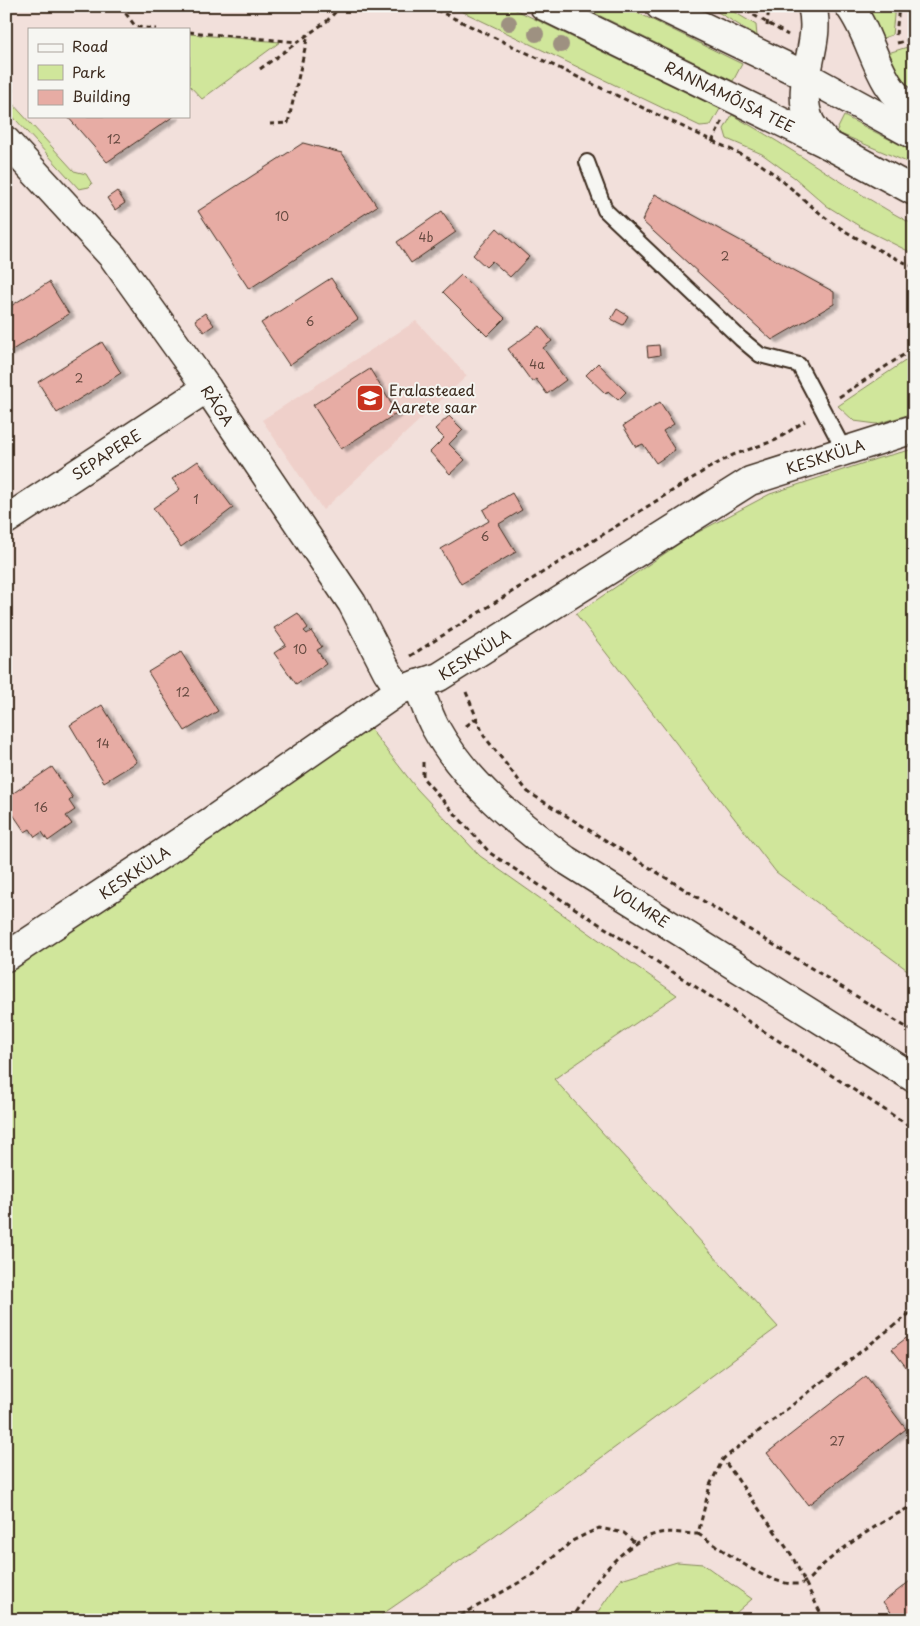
<svg xmlns="http://www.w3.org/2000/svg" width="920" height="1626" font-family="'Playpen Sans',sans-serif">
	<style>
		.built { fill: #efd0ca }
		.green { fill: #d0e69b; stroke: #86885c }
		.building { fill: #e7aca4; stroke: #3b2a1e; filter: url(#shadow) }
		.lines { fill: none; stroke-linecap: round; stroke-linejoin: round }
		.lane-casing { stroke: #3b2a1e; stroke-width: 18 }
		.street-casing { stroke: #3b2a1e; stroke-width: 31 }
		.secondary-casing { stroke: #3b2a1e; stroke-width: 31 }
		.path { stroke: #3b2a1e; stroke-width: 3; stroke-dasharray: 5 4; stroke-linecap: butt }
		.lane { stroke: #f6f6f2; stroke-width: 14 }
		.street { stroke: #f6f6f2; stroke-width: 28 }
		.secondary { stroke: #f6f6f2; stroke-width: 28 }
		.tree { fill: #9e9181 }
		.labels { text-anchor: middle; dominant-baseline: central; stroke-width: 4; stroke-linejoin: round; paint-order: stroke }
		.number-label { font-size: 12px; fill: #664a40 }
		.street-label { font-size: 15px; fill: #3b2a1e; stroke: #f6f6f2 }
		.poi-label { font-size: 15px; fill: #3b2a1e; stroke: #f6f6f2; text-anchor: start }
	</style>
	<defs>
		<filter id="shadow"><feDropShadow dx="5.5" dy="3" stdDeviation="1" flood-color="#0004"/></filter>
	</defs>
	<rect width="100%" height="100%" fill="#f2e0db"/>
	<filter id="ink" filterUnits="userSpaceOnUse"><feTurbulence type="fractalNoise" baseFrequency=".02" numOctaves="2"/><feDisplacementMap in="SourceGraphic" scale="10" xChannelSelector="R" yChannelSelector="G"/><feConvolveMatrix kernelMatrix="1 2 1 2 8 2 1 2 1" color-interpolation-filters="sRGB"/></filter>
	<g filter="url(#ink)">
		<polygon class="built" points="416,321 467,376 323,510 262,420"/>
		<g class="green">
			<polygon points="451,6 508,6 720,109 711,125 700,126"/>
			<polygon points="580,6 624,6 742,64 733,81"/>
			<polygon points="708,6 724,6 756,25 757,36"/>
			<polygon points="865,6 895,6 892,35 880,39"/>
			<polygon points="189,34 280,42 202,99 189,85"/>
			<polygon points="914,45 914,95 897,76 888,53"/>
			<polygon points="8,86 13,89 11,102 74,171 86,174 92,184 89,187 79,189 6,109 6,87"/>
			<path d="M732 115C794 149 851 191 914 225V254L864 229 827 206 795 178 762 154 727 139 724 129Z"/>
			<polygon points="844,116 914,152 914,165 836,132"/>
			<polygon points="914,355 914,413 877,424 854,421 838,406"/>
			<polygon points="914,449 914,975 776,872 576,614 689,537 770,494 879,458"/>
			<polygon points="368,726 417,789 480,856 677,995 554,1079 778,1327 490,1540 374,1620 6,1620 6,971 125,893"/>
			<polygon points="677,1562 703,1564 752,1599 728,1620 592,1620 621,1579"/>
		</g>
		<g class="building">
			<polygon points="67,116 174,116 107,162"/>
			<polygon points="303,143 342,153 377,206 249,289 198,211"/>
			<polygon points="117,191 125,203 115,210 107,198"/>
			<polygon points="655,194 834,292 834,304 772,340 642,221"/>
			<polygon points="442,211 456,232 411,263 397,242"/>
			<polygon points="497,228 529,257 510,277 492,261 486,267 473,255"/>
			<polygon points="461,275 505,318 487,336 443,292"/>
			<polygon points="331,278 358,319 289,365 261,323"/>
			<polygon points="49,282 69,314 6,354 6,309"/>
			<polygon points="617,309 628,316 623,325 611,319"/>
			<polygon points="205,313 214,325 204,332 195,320"/>
			<polygon points="540,326 552,341 543,348 566,380 547,394 536,379 532,382 508,349"/>
			<polygon points="102,342 121,373 57,413 38,382"/>
			<polygon points="659,345 660,355 648,357 647,346"/>
			<polygon points="598,363 626,392 618,400 608,391 606,394 586,375"/>
			<polygon points="370,369 397,413 341,449 313,405"/>
			<polygon points="660,402 674,424 663,431 675,450 656,463 643,444 636,447 623,426"/>
			<polygon points="449,416 463,430 449,444 465,460 450,474 430,452 444,438 435,429"/>
			<polygon points="198,461 233,508 181,547 153,508 180,489 172,479"/>
			<polygon points="512,493 522,510 499,524 516,552 461,584 441,549 489,521 483,510"/>
			<polygon points="298,613 308,628 304,631 307,634 311,631 322,647 317,650 326,664 296,684 274,653 286,645 274,628"/>
			<polygon points="181,652 218,711 185,731 148,672"/>
			<polygon points="102,705 137,762 104,782 70,725"/>
			<polygon points="52,767 73,798 69,801 75,810 66,816 72,824 48,841 42,832 35,837 30,829 25,832 6,804 6,798"/>
			<polygon points="914,1332 914,1377 892,1349"/>
			<polygon points="866,1376 906,1429 808,1505 767,1453"/>
			<polygon points="914,1578 914,1620 897,1620 883,1602"/>
		</g>
		<g class="lines">
			<g class="lane-casing">
				<polyline id="lane" points="587,162 605,210 741,339 760,355 799,365 844,450"/>
			</g>
			<g class="street-casing">
				<g id="street">
					<polyline points="6,141 113,257 207,388 352,603 387,671 400,690"/>
					<polyline points="6,520 207,388"/>
					<path d="M417 684C423 698 428 714 435 727 465 782 517 823 566 860L914 1078"/>
					<polyline points="6,957 210,822 400,690 439,677 750,481 914,429"/>
				</g>
			</g>
			<g class="secondary-casing">
				<g id="secondary">
					<polyline points="544,6 827,144 914,191"/>
					<polyline points="660,6 806,76 914,135"/>
					<path d="M812 6C823 45 793 83 810 122 814 130 822 137 827 144"/>
					<path d="M849 6C874 38 876 88 914 110"/>
				</g>
			</g>
			<g class="path">
				<polyline points="120,6 136,27 156,29"/>
				<path d="M428 6 755 161C780 176 798 196 821 214 848 236 883 252 914 267"/>
				<polyline points="738,6 788,35"/>
				<polyline points="767,26 769,6"/>
				<polyline points="189,32 297,42"/>
				<polyline points="896,35 899,6"/>
				<polyline points="897,43 914,39"/>
				<polyline points="260,69 327,21 341,6"/>
				<polyline points="270,124 288,123 308,35"/>
				<polyline points="712,142 722,122"/>
				<polyline points="839,397 914,348"/>
				<polyline points="410,656 707,469 733,455 776,440 805,421"/>
				<polyline points="466,692 484,736 528,792 914,1032"/>
				<polyline points="466,726 477,718"/>
				<polyline points="423,762 423,778 490,853 914,1129"/>
				<path d="M698 1534C725 1550 765 1585 797 1584 809 1584 815 1571 824 1564 854 1539 879 1523 914 1505"/>
				<polyline points="453,1620 534,1574 572,1541 599,1528 624,1533 635,1543"/>
				<path d="M571 1620C588 1589 623 1540 660 1533 672 1531 687 1534 698 1534L710 1485 723 1459"/>
				<polyline points="824,1620 791,1554 723,1459 914,1310"/>
			</g>
			<use href="#lane" class="lane"/>
			<use href="#street" class="street"/>
			<use href="#secondary" class="secondary"/>
		</g>
		<g class="tree">
			<circle cx="509" cy="23" r="8"/>
			<circle cx="536" cy="34" r="8"/>
			<circle cx="561" cy="45" r="8"/>
		</g>
	</g>
	<defs>
		<g id="school-square" transform="scale(1.4375)"><rect x="-9" y="-9" width="18" height="18" rx="4" fill="#c8321e" stroke="#f6f6f2"/><path d="M0-5L7-2L0 1L-7-2ZM-4 1L0 2.5L4 1V4Q0 6-4 4Z" fill="#fff"/></g>
	</defs>
	<g fill-rule="evenodd">
		<use href="#school-square" x="370" y="398"/>
	</g>
	<g class="labels">
		<g class="number-label">
			<text x="114" y="139">12</text>
			<text x="282" y="216">10</text>
			<text x="426" y="237">4b</text>
			<text x="725" y="256">2</text>
			<text x="310" y="321">6</text>
			<text x="537" y="364">4a</text>
			<text x="79" y="378">2</text>
			<text x="196" y="499">1</text>
			<text x="485" y="536">6</text>
			<text x="300" y="649">10</text>
			<text x="183" y="692">12</text>
			<text x="103" y="743">14</text>
			<text x="41" y="807">16</text>
			<text x="837" y="1441">27</text>
		</g>
		<g class="street-label">
			<text transform="translate(730 96) rotate(26)">RANNAMÕISA TEE</text>
			<text transform="translate(218 405) rotate(56)">RÄGA</text>
			<text transform="translate(106 454) rotate(-33)">SEPAPERE</text>
			<text transform="translate(825 456) rotate(-18)">KESKKÜLA</text>
			<text transform="translate(474 654) rotate(-32)">KESKKÜLA</text>
			<text transform="translate(134 872) rotate(-34)">KESKKÜLA</text>
			<text transform="translate(641 906) rotate(32)">VOLMRE</text>
		</g>
		<g class="poi-label">
			<text x="389" y="389">Eralasteaed<tspan x="389" dy="17">Aarete saar</tspan></text>
		</g>
	</g>
	<rect width="920" height="1626" fill="none" stroke="#f6f6f2" stroke-width="25"/>
	<rect x="12" y="12" width="895" height="1601" fill="none" stroke="#3b2a1e" stroke-width="2" filter="url(#ink)"/>
	<rect x="28" y="28" width="162" height="90" fill="#f6f6f2" stroke="#aba49d"/>
	<rect x="38" y="44" width="25" height="8" fill="#f6f6f2" stroke="#aba49d"/>
	<text x="72" y="52" font-size="15" fill="#3b2a1e">Road</text>
	<rect x="38" y="65" width="25" height="15" fill="#d0e69b" stroke="#aba49d"/>
	<text x="72" y="78" font-size="15" fill="#3b2a1e">Park</text>
	<rect x="38" y="90" width="25" height="15" fill="#e7aca4" stroke="#aba49d"/>
	<text x="72" y="102" font-size="15" fill="#3b2a1e">Building</text>
</svg>
